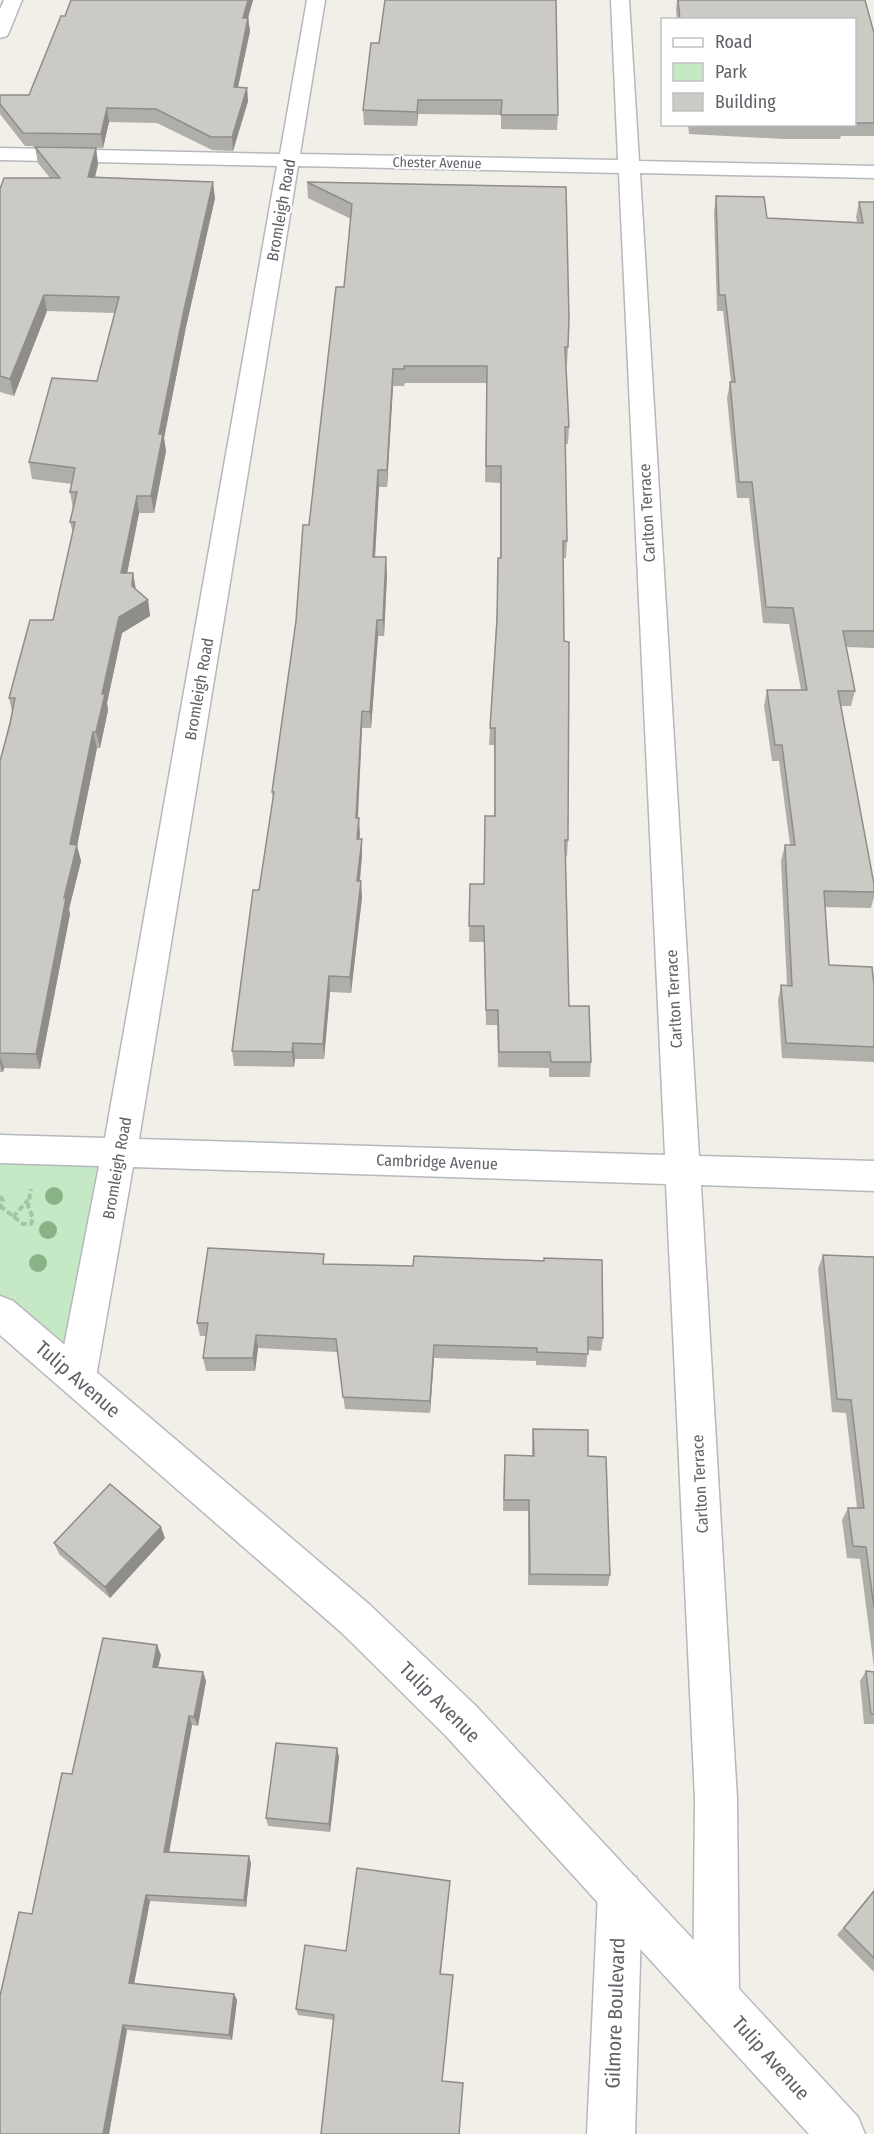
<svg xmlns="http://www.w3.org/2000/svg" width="874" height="2134" font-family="'Fira Sans Condensed',sans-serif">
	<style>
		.green { fill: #c5e8c5 }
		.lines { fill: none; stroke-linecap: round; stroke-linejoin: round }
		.minor-casing { stroke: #b5b8bc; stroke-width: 3 }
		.secondary-casing { stroke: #b6babf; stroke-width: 3 }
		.path { stroke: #9cc7a9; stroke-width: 4; stroke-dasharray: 6 3; stroke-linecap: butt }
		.minor { fill: #fff; fill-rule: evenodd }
		.secondary { fill: #fff; fill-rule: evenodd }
		.tree { fill: #89b387 }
		.wall { fill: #afaea9 }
		.shaded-wall { fill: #8f8d8a }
		.building { fill: #cccac5; stroke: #8f8d8a; stroke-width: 1.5 }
		.labels { text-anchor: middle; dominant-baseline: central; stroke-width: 4.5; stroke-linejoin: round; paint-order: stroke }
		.far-street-label { font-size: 14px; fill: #5f6368; stroke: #fff }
		.street-label { font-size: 16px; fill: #5f6368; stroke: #fff }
		.near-street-label { font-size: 20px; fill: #5f6368; stroke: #fff }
	</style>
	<rect width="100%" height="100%" fill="#f1efe8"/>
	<polygon class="green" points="0,1152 115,1155 75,1370 0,1307"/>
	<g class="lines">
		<g class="minor-casing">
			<g id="minor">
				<polygon points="4,0 22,0 9,32 7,36 0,38 0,9"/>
				<path d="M307 0H325L300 154 618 160 611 0H629L639 161 874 166V178L640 173 699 1156 874 1161V1191L701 1185 737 1799 739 1998 732 2014 716 2021 700 2014 693 1998 695 1799 666 1184 133 1167 96 1377 90 1389 77 1394 64 1389 58 1377 99 1166 0 1163V1135L105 1138 277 166 0 160V148L280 154ZM298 166 619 173 665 1155 139 1139Z"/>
				<polygon points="620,1871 636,1877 642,1893 635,2134 587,2134 598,1893 604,1877"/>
			</g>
		</g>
		<g class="secondary-casing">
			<polygon id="secondary" points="0,1296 13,1301 370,1605 476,1706 858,2117 865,2134 809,2134 446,1736 342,1633 0,1335"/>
		</g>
		<g class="path">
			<polyline points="0,1196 3,1201 0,1206"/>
			<polyline points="0,1206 23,1224 31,1224 33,1218 28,1206 31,1189"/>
			<polyline points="13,1217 28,1200"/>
		</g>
		<use href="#minor" class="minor"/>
		<use href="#secondary" class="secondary"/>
	</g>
	<g class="tree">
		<circle cx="54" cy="1196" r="9"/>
		<circle cx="48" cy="1230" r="9"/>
		<circle cx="38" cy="1263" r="9"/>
	</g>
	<g class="wall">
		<polygon points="71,0 253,0 248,18 250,31 238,87 247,88 248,101 233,151 212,150 157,123 109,122 103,148 25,146 0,114 0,95 29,95 65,16"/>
		<polygon points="677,0 865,0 874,33 874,136 841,136 840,139 785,139 689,134 688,124 855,124 855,20 677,20 676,10"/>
		<polygon points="379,43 558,115 557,130 501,129 501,115 418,114 417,126 364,125 363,110"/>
		<polygon points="35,147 96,148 98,164 95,178 215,198 186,327 164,438 166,451 154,513 139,513 127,573 136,590 148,600 150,616 122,633 107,703 108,710 100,748 97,748 77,846 81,861 69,909 70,914 40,1069 4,1068 3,1072 0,1072 0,761 12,712 9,698 53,620 73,533 70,522 73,509 70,492 72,484 32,479 29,462 97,381 115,313 47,311 14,396 0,392 0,189 50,178 38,163"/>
		<polygon points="307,182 566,187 568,347 567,364 566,364 569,427 568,444 565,444 567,541 566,558 564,558 564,641 568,840 567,856 565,856 569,1006 591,1062 590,1077 549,1077 549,1068 498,1067 497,1025 486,1025 484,942 469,942 470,884 484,884 494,816 494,745 489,745 500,558 500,483 485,482 487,383 405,383 404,386 393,386 387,487 379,487 375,557 387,574 384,636 378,636 371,728 362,728 358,818 359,818 359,839 362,839 362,855 360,881 362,897 351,993 330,992 324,1059 295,1059 294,1067 234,1066 232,1051 259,890 273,801 272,792 309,525 344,287 351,219 308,198"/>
		<polygon points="716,196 767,218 857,222 856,217 859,202 874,202 874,648 846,647 855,691 851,706 841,706 874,892 874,897 871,908 825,907 829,965 874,985 874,1062 782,1058 778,1000 781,985 787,985 781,861 785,845 790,845 779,761 772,761 764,706 767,690 801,690 789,624 763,623 749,498 737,498 727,398 730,382 731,382 723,311 717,311 714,212"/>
		<polygon points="823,1255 874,1257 874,1668 860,1559 847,1558 842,1520 848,1508 857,1508 846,1413 832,1412 818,1269"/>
		<polygon points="325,1264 603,1338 601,1351 588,1350 586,1367 536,1365 536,1361 434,1358 430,1413 345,1409 337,1352 258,1348 255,1371 206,1371 203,1358 206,1336 200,1336 197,1323"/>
		<polygon points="533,1429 588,1456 610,1575 608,1586 528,1585 528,1511 503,1511 504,1468 505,1455 532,1456 532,1441"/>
		<polygon points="165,1538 110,1598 59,1554 54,1543"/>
		<polygon points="161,1655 158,1667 203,1672 206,1681 198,1726 192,1725 169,1852 251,1863 246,1907 150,1901 134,1984 234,1994 237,2000 232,2040 127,2030 109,2134 0,2134 32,1914 72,1774"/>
		<polygon points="866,1671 874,1672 874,1724 864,1724 860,1681"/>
		<polygon points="337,1748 339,1757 330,1832 268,1826 266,1818"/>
		<polygon points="450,1881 441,1974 442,2081 459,2134 334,2020 298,2015 296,2009 346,1951"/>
		<polygon points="874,1890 874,1972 837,1935"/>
	</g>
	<g class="shaded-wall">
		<polygon points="248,0 253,0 244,31 243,18"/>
		<polygon points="248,18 250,31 235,101 234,87"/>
		<polygon points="247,88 248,101 233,151 232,137"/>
		<polygon points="418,100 418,114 417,126 417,112"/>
		<polygon points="107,108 109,122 103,148 101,134"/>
		<polygon points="96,148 98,164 91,193 88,177"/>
		<polygon points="213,182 215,198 186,327 164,438 166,451 154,513 151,496 159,434 184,310"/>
		<polygon points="44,295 47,311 14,396 10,379"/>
		<polygon points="393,369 393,386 387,487 387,470"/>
		<polygon points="378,470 379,487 374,573 373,557"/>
		<polygon points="137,496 139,513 124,589 121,573"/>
		<polygon points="386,557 387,574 384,636 383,620"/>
		<polygon points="133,573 136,590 132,586"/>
		<polygon points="148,600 150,616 122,633 107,703 108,710 100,748 96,732 102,694 119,617"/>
		<polygon points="377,620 378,636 371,728 370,712"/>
		<polygon points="362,711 362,728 357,832 359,818 360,835 357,855 356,818"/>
		<polygon points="93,732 97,748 77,846 81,861 69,909 70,914 40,1069 36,1054 64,898 70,844"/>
		<polygon points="362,839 362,855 358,897 357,881"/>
		<polygon points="361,881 362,897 351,993 350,977"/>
		<polygon points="329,976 330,992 324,1059 323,1044"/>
		<polygon points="293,1043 295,1059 294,1067 292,1052"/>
		<polygon points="0,1057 4,1068 3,1072 0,1063"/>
		<polygon points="256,1335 258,1348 255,1371 253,1358"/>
		<polygon points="434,1345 434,1358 430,1413 430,1401"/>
		<polygon points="161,1527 165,1538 110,1598 105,1587"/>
		<polygon points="157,1645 161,1655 156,1676 153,1667"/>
		<polygon points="203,1672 206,1681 198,1726 194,1717"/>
		<polygon points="189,1716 192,1725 168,1859 164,1852"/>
		<polygon points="337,1748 339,1757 330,1832 329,1824"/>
		<polygon points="249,1856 251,1863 246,1907 244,1900"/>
		<polygon points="146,1895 150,1901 133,1989 129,1983"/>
		<polygon points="234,1994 237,2000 232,2040 229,2035"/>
		<polygon points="123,2025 127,2030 109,2134 103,2134"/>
	</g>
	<g class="building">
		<polygon points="71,0 248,0 243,18 248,18 234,87 247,88 232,137 211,137 156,109 107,108 101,134 23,133 0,104 0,95 29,95 61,16 65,16"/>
		<polygon points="385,0 556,0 558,115 501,115 502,100 418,100 417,112 363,110 371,43 379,43"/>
		<polygon points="678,0 865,0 874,33 874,123 855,123 855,20 680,20"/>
		<polygon points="752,124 842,124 843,126 787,126"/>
		<polygon points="35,147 96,148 88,177 213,182 184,310 159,434 163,434 151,496 137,496 121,573 133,573 132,586 148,600 119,617 102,694 105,694 96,732 93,732 70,844 77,845 64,898 66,898 36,1054 0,1053 0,761 10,724 15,698 9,698 30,620 53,620 75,522 70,522 77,492 70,492 75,468 29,462 52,378 97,381 119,297 44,295 10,379 0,376 0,189 4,178 60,178"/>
		<polygon points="307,182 566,187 569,319 568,347 565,347 569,427 565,427 567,541 563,541 564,641 569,642 568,840 565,840 569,1006 589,1006 591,1062 551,1062 550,1052 499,1052 498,1010 486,1010 484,926 469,926 470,884 484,884 485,816 495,816 495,728 490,728 497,620 498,558 501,558 501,466 486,466 487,366 404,366 404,369 393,369 387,470 378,470 373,557 386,557 383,620 377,620 370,712 362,711 356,818 359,818 357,839 362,839 357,881 361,881 350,977 329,976 323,1044 293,1043 292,1052 232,1051 253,890 259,890 274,792 272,792 296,621 303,525 309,525 336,287 344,287 352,204"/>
		<polygon points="716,196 764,197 767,218 863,223 859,202 874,202 874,631 843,631 855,691 838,691 874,884 874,892 824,891 829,965 872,967 874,985 874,1047 786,1043 781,985 792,986 785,845 795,845 782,745 775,745 767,690 807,690 793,608 766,607 752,482 739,482 730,382 735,382 725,295 719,295"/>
		<polygon points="208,1248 324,1254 323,1264 413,1266 414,1256 544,1261 544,1258 602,1260 603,1338 588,1337 588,1354 537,1352 537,1348 434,1345 430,1401 343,1397 336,1339 256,1335 253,1358 203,1358 208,1323 197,1323"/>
		<polygon points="823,1255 874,1257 874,1608 866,1547 853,1546 848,1508 864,1508 851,1400 837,1399"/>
		<polygon points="533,1429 588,1430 588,1456 606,1457 610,1575 530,1574 529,1500 504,1500 505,1455 534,1456"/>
		<polygon points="110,1484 161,1527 105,1587 54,1543"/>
		<polygon points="103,1638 157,1645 153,1667 203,1672 194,1717 189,1716 164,1852 249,1856 244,1900 146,1895 129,1983 234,1994 229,2035 123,2025 103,2134 0,2134 0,1996 19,1912 32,1914 62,1773 72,1774"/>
		<polygon points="866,1671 874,1672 874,1714 871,1714"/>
		<polygon points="276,1743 337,1748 329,1824 266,1818"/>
		<polygon points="357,1868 450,1881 440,1974 453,1975 442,2081 463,2083 459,2134 321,2134 334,2015 296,2009 305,1945 346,1951"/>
		<polygon points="874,1891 874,1958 844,1928"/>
	</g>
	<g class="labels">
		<g class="far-street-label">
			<text transform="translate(437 163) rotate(1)">Chester Avenue</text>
		</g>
		<g class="street-label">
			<text transform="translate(281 210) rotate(-80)">Bromleigh Road</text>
			<text transform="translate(647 513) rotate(-93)">Carlton Terrace</text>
			<text transform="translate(199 689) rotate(-80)">Bromleigh Road</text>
			<text transform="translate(674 999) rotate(-93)">Carlton Terrace</text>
			<text transform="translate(437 1162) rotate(2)">Cambridge Avenue</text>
			<text transform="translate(117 1168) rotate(-80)">Bromleigh Road</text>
			<text transform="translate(700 1484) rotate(-93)">Carlton Terrace</text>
		</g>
		<g class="near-street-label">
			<text transform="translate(78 1379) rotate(41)">Tulip Avenue</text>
			<text transform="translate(440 1702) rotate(45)">Tulip Avenue</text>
			<text transform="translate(615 2013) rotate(-88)">Gilmore Boulevard</text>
			<text transform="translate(771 2058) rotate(48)">Tulip Avenue</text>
		</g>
	</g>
	<rect x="661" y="18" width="195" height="108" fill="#ffffff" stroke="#bfc1c3" stroke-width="1.5"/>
	<rect x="673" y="38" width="30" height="9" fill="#ffffff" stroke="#bfc1c3" stroke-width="1.5"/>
	<text x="715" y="48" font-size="18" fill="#5f6368">Road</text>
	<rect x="673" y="63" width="30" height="18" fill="#c5e8c5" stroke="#bfc1c3" stroke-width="1.5"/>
	<text x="715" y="78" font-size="18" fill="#5f6368">Park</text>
	<rect x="673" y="93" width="30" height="18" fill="#cccac5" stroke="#bfc1c3" stroke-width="1.5"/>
	<text x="715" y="108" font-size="18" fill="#5f6368">Building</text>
</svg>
